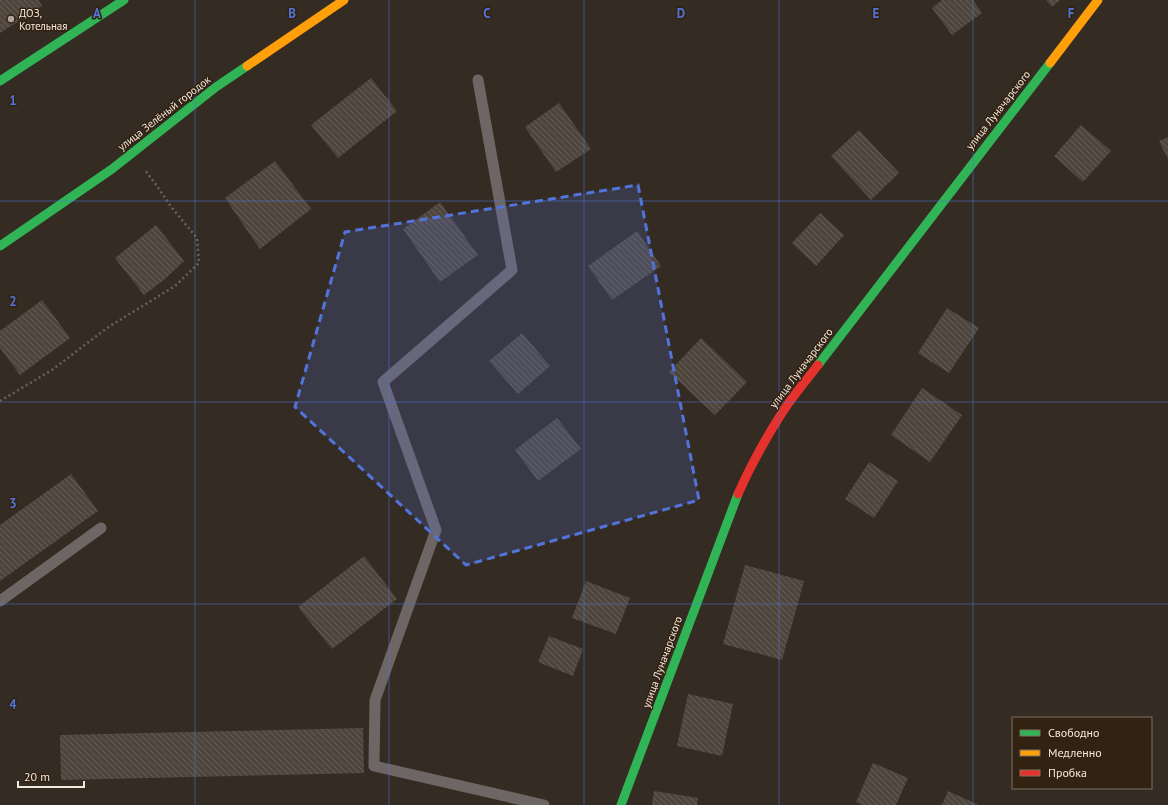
<svg xmlns="http://www.w3.org/2000/svg" width="1168" height="805" font-family="'PT Sans',sans-serif">
	<style>
		.building { fill: url(#building-back-hatch) }
		.lines { fill: none; stroke-linecap: round; stroke-linejoin: round }
		.path { stroke: #68615e; stroke-width: 2.5; stroke-dasharray: 2 3; stroke-linecap: butt }
		.lane { stroke: #6d6664; stroke-width: 11 }
		.fast { stroke: #30b455; stroke-width: 9 }
		.slow { stroke: #ff9f0a; stroke-width: 9 }
		.jam { stroke: #e5322d; stroke-width: 9 }
		.marked { fill: #5274da; fill-opacity: 0.2; stroke: #5274da; stroke-width: 3; stroke-dasharray: 8 5; stroke-linejoin: round }
		.grid { fill: none; stroke: #5274da; stroke-width: 1; stroke-opacity: 0.55 }
		.poi-dot { fill: #b0a69d; stroke: #322212; stroke-width: 1.5 }
		.labels { text-anchor: middle; dominant-baseline: central; stroke-width: 3; stroke-linejoin: round; paint-order: stroke }
		.poi-label { font-size: 11px; fill: #f3e8de; stroke: #322212; text-anchor: start }
		.street-label { font-size: 11px; fill: #f3e8de; stroke: #322212 }
		.grid-label { font-size: 13px; text-anchor: middle; font-weight: bold; fill: #5274da; stroke: #322212; stroke-width: 3; stroke-linejoin: round; paint-order: stroke }
	</style>
	<defs>
		<pattern id="building-back-hatch" width="6" height="6" patternUnits="userSpaceOnUse"><rect width="6" height="6" fill="#4e453c"/><path d="M-1 5l2 2M0 0l6 6M5-1l2 2" fill="none" stroke="#686058"/></pattern>
	</defs>
	<rect width="100%" height="100%" fill="#342b23"/>
	<g class="building">
		<polygon points="0,0 39,0 42,6 0,33"/>
		<polygon points="942,0 973,0 982,13 952,35 932,8"/>
		<polygon points="1046,0 1060,0 1052,7"/>
		<polygon points="371,78 397,111 338,158 311,125"/>
		<polygon points="559,103 591,149 556,172 525,127"/>
		<polygon points="1081,125 1111,151 1083,182 1054,156"/>
		<polygon points="859,130 899,173 871,200 831,156"/>
		<polygon points="1168,137 1168,159 1159,141"/>
		<polygon points="275,161 311,209 260,249 225,198"/>
		<polygon points="440,202 478,255 440,282 403,229"/>
		<polygon points="820,213 844,235 816,266 792,243"/>
		<polygon points="156,225 184,261 165,279 144,295 115,258"/>
		<polygon points="637,231 661,266 612,300 588,266"/>
		<polygon points="42,300 70,338 20,375 0,348 0,331"/>
		<polygon points="947,308 979,328 949,373 918,353"/>
		<polygon points="522,333 550,366 518,394 489,361"/>
		<polygon points="701,338 747,382 715,415 669,372"/>
		<polygon points="922,388 962,415 930,462 891,435"/>
		<polygon points="557,418 581,449 538,481 515,450"/>
		<polygon points="869,462 898,481 874,518 845,499"/>
		<polygon points="71,474 98,511 0,581 0,525"/>
		<polygon points="364,556 397,599 332,649 298,607"/>
		<polygon points="745,565 804,581 782,660 723,644"/>
		<polygon points="586,581 630,598 616,634 572,618"/>
		<polygon points="549,636 583,649 573,676 538,662"/>
		<polygon points="688,694 733,704 722,756 677,746"/>
		<polygon points="363,728 364,773 61,780 60,735"/>
		<polygon points="873,763 908,778 896,805 862,805 856,802"/>
		<polygon points="654,791 698,798 697,805 652,805"/>
		<polygon points="948,791 979,805 942,805"/>
	</g>
	<g class="lines">
		<polyline class="path" points="0,401 52,370 107,328 175,286 199,263 197,238 172,208 157,186 145,170"/>
		<g class="lane">
			<polyline points="478,80 512,270 383,382 436,530 375,700 374,766 544,805"/>
			<polyline points="0,601 101,528"/>
		</g>
		<g class="fast">
			<polyline points="0,81 124,0"/>
			<polyline points="0,246 112,169 216,87 247,66"/>
			<polyline points="818,365 1050,63"/>
			<polyline points="621,805 738,494"/>
		</g>
		<g class="slow">
			<polyline points="1050,63 1098,0"/>
			<polyline points="247,66 344,0"/>
		</g>
		<path class="jam" d="M738 494C750 467 764 441 780 416 791 398 805 382 818 365"/>
	</g>
	<path class="marked" d="M638 185 699 500 466 565 295 407 345 232Z"/>
	<path class="grid" d="M195 0V805M389 0V805M584 0V805M779 0V805M973 0V805M0 201H1168M0 402H1168M0 604H1168"/>
	<circle class="poi-dot" cx="11" cy="19" r="4"/>
	<g class="labels">
		<g class="poi-label">
			<text x="19" y="13">ДОЗ,<tspan x="19" dy="13">Котельная</tspan></text>
		</g>
		<g class="street-label">
			<text transform="translate(998 110) rotate(-52)">улица Луначарского</text>
			<text transform="translate(164 113) rotate(-38)">улица Зелёный городок</text>
			<text transform="translate(801 368) rotate(-53)">улица Луначарского</text>
			<text transform="translate(662 662) rotate(-70)">улица Луначарского</text>
		</g>
	</g>
	<g class="grid-label">
		<text x="97" y="18">A</text>
		<text x="292" y="18">B</text>
		<text x="487" y="18">C</text>
		<text x="681" y="18">D</text>
		<text x="876" y="18">E</text>
		<text x="1071" y="18">F</text>
		<text x="13" y="105">1</text>
		<text x="13" y="306">2</text>
		<text x="13" y="508">3</text>
		<text x="13" y="709">4</text>
	</g>
	<rect x="1012" y="717" width="140" height="72" fill="#322212" stroke="#7f7164"/>
	<rect x="1020" y="730" width="20" height="6" fill="#30b455" stroke="#7f7164"/>
	<text x="1048" y="737" font-size="12" fill="#f3e8de">Свободно</text>
	<rect x="1020" y="750" width="20" height="6" fill="#ff9f0a" stroke="#7f7164"/>
	<text x="1048" y="757" font-size="12" fill="#f3e8de">Медленно</text>
	<rect x="1020" y="770" width="20" height="6" fill="#e5322d" stroke="#7f7164"/>
	<text x="1048" y="777" font-size="12" fill="#f3e8de">Пробка</text>
	<path d="M18 781v6h66v-6" fill="none" stroke="#f3e8de" stroke-width="2"/>
	<text x="24" y="781" font-size="12" fill="#f3e8de" stroke="#322212" stroke-width="3" paint-order="stroke">20 m</text>
</svg>
